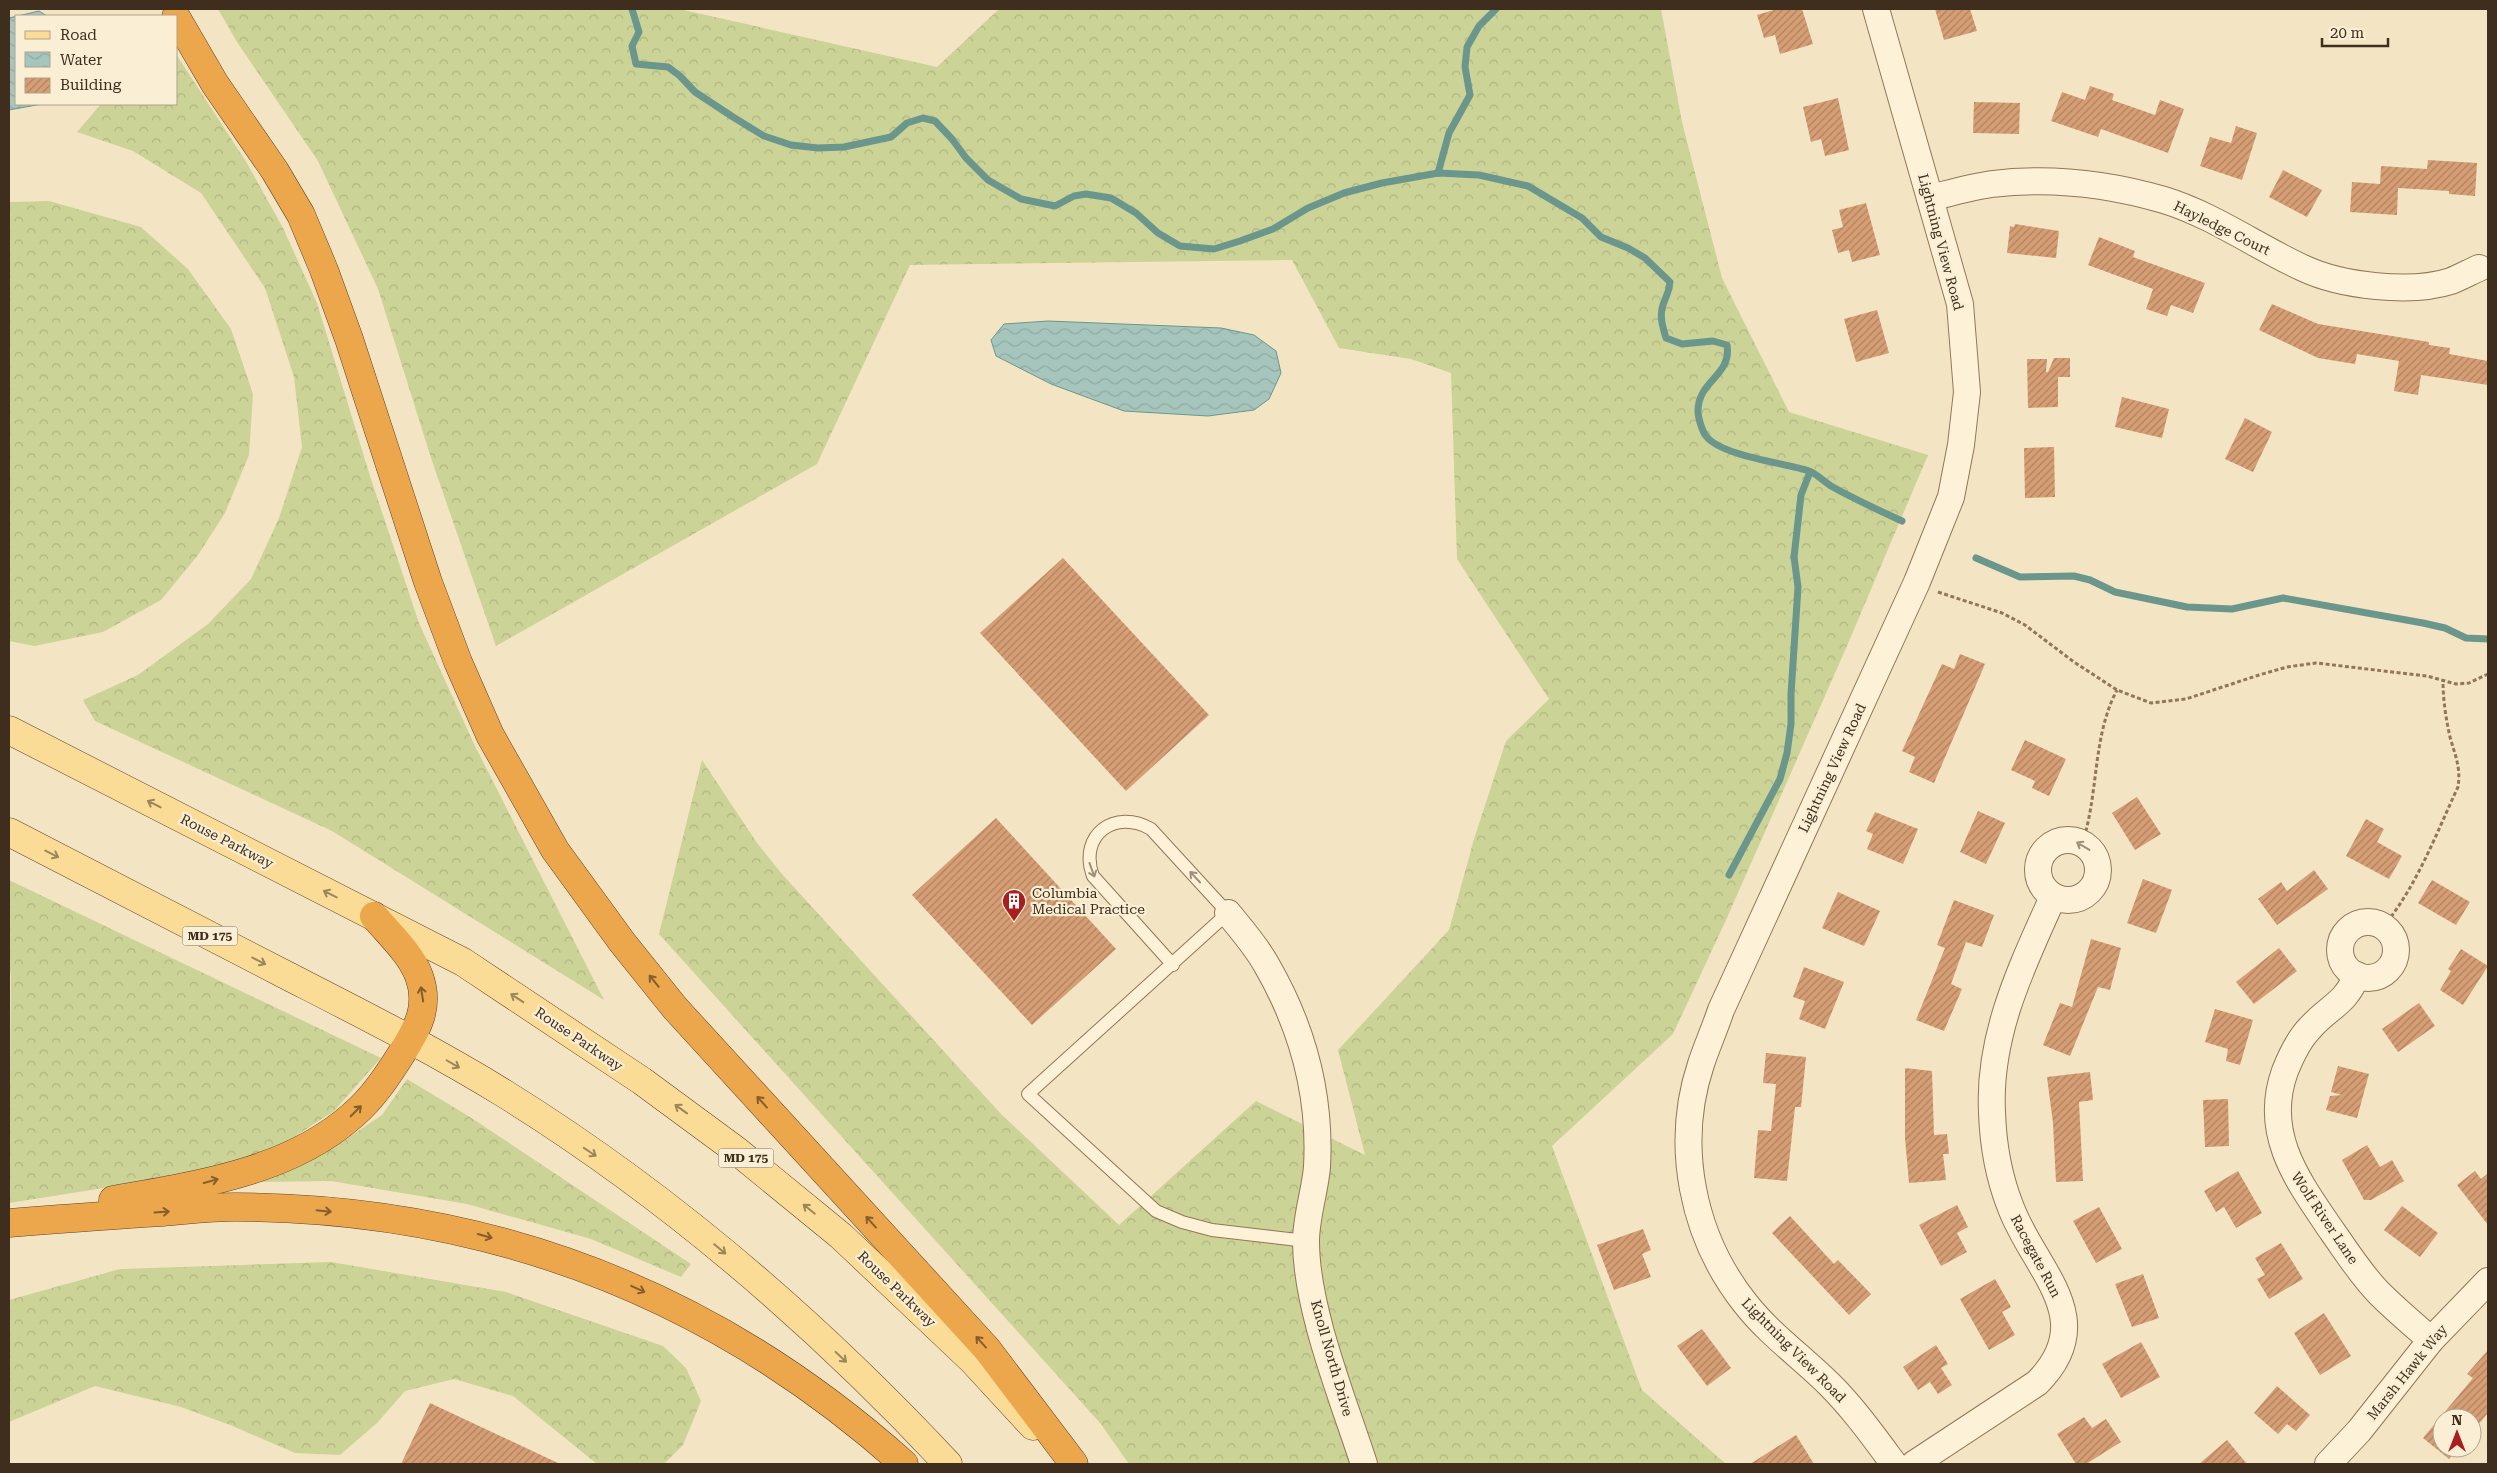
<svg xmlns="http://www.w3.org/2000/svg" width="2497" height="1473" font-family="'Roboto Serif',serif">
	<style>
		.forest { fill: url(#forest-crowns) }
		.water { fill: url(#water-waves); stroke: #6b968b }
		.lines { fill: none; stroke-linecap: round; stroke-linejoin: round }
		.stream { stroke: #6b968b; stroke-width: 7 }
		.building { fill: url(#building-hatch) }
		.service-casing { stroke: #917657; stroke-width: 14 }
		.minor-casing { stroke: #917657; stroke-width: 28 }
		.primary-casing { stroke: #5e432c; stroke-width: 29 }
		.motorway-casing { stroke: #5e432c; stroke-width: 29 }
		.path { stroke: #917657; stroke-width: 3; stroke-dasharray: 4 2.5; stroke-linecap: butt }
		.service { stroke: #fdf2d8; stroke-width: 12 }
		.minor { stroke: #fdf2d8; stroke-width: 26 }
		.primary { stroke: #fbdc97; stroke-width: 28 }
		.motorway { stroke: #eca64b; stroke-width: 28 }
		.oneway { stroke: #9d855a }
		.oneway2 { stroke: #9e907a }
		.oneway3 { stroke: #845e2f }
		.labels { text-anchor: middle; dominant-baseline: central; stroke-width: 4.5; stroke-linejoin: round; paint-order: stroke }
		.shield { fill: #faefd4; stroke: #776854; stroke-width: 1 }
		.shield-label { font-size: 12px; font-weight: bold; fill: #3f2e1d }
		.street-label { font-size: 14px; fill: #3f2e1d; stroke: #faefd4 }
		.poi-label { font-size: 14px; fill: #3f2e1d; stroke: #faefd4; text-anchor: start }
	</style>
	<defs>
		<pattern id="forest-crowns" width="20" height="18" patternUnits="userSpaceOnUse" patternTransform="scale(1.25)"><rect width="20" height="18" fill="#ccd396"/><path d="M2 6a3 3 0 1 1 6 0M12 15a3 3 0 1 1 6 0" fill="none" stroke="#b0b581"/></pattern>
		<pattern id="water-waves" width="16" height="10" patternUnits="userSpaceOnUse" patternTransform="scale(1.25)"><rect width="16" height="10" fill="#a6c6bd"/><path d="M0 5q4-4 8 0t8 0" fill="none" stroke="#90aaa2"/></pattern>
		<pattern id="building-hatch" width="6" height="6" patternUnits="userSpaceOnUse" patternTransform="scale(1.25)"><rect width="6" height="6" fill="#d69e75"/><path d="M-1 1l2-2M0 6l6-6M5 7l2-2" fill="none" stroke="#af815f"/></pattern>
	</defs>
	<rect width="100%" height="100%" fill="#f3e5c4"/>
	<g class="forest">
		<polygon points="218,9 679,9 937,67 999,9 1661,9 1682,122 1722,278 1789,412 1928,455 1847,646 1726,920 1673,1034 1552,1146 1642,1390 1726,1464 1129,1464 1100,1423 659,934 702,760 757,843 782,874 1001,1114 1119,1225 1256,1101 1365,1155 1338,1050 1449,930 1474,839 1506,741 1549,699 1457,559 1451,373 1411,359 1339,348 1292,260 910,265 817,464 496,646 432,461 378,289 318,161 237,42"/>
		<polygon points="176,54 247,163 283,228 317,303 370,476 419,623 474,744 604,1000 332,831 95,721 83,700 138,675 208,624 251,579 279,518 302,447 294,377 265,288 201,193 133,151 77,132 101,104 176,104"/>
		<polygon points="49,201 141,227 188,269 231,329 253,394 249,455 225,513 198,555 161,600 103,632 34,646 9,641 9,202"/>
		<polygon points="9,880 381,1058 334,1111 271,1152 167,1178 9,1203 11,976 9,963"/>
		<polygon points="407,1079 470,1117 691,1264 681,1277 591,1239 467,1204 331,1181 261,1182 333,1148 382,1115"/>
		<polygon points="331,1262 506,1292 663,1346 686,1368 701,1401 683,1445 664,1464 597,1464 513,1396 454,1379 405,1391 377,1423 340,1455 295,1453 230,1425 181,1407 95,1386 9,1422 9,1300 120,1269"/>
	</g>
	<g class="water">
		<polygon points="39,11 47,16 16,16 16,104 42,104 9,110 9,18"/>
		<polygon points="1048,321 1221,328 1254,335 1276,351 1281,373 1269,399 1254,410 1208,416 1124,411 1051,384 996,356 991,340 1004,324"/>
	</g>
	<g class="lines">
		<g class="stream">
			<path d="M632 9 639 32 632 46 636 64 668 67 680 76 695 92 733 117 764 136 791 145 818 148 844 147 891 137 907 123 923 118 935 121 952 139 966 158 988 180 1021 199 1055 206 1074 196 1086 194 1111 198 1136 213 1158 233 1180 246 1214 249 1240 241 1273 229 1308 208 1344 193 1382 183 1438 173 1479 175 1528 186 1582 218 1601 237 1628 248 1645 258 1670 282C1669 294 1666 295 1663 305 1659 316 1663 328 1666 338L1682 344 1713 341 1727 345C1732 376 1698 380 1698 411 1698 417 1702 431 1706 436 1721 456 1785 463 1809 471 1817 474 1823 481 1831 486 1854 499 1878 510 1902 521"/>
			<polyline points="1438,173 1449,133 1470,95 1465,67 1467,47 1479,26 1496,9"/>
			<polyline points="1976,558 2020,577 2074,576 2090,580 2115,592 2187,607 2232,609 2283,598 2423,623 2445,628 2466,638 2488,639"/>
			<polyline points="1729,875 1780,779 1787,753 1791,724 1791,694 1798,587 1794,557 1801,495 1810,472"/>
		</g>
	</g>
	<g class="building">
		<polygon points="1777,9 1802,9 1813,44 1780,54 1775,35 1764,38 1757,15"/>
		<polygon points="1935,9 1970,9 1977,31 1944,40"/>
		<polygon points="2090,86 2114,94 2112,100 2155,115 2160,100 2184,109 2168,153 2101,129 2098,137 2051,121 2062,92 2085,100"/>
		<polygon points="1838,98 1849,150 1825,156 1821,139 1811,142 1803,107"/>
		<polygon points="1974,102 2020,103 2019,134 1973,133"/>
		<polygon points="2236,126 2257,133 2242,180 2200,166 2210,137 2231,143"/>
		<polygon points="2428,160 2477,163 2475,196 2449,194 2449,191 2398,188 2397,215 2350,212 2352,182 2380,184 2381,166 2427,169"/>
		<polygon points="2283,170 2322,190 2307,217 2269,197"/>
		<polygon points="1866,203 1880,255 1852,262 1849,250 1838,253 1832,230 1843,227 1839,210"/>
		<polygon points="2015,224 2059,231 2056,258 2007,253 2010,226 2014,227"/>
		<polygon points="2099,237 2135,251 2133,257 2205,283 2193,313 2171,305 2167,316 2146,309 2153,289 2088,265"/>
		<polygon points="2272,304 2318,324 2429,342 2429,345 2450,348 2449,354 2488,361 2488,385 2421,375 2418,395 2394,391 2399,361 2357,354 2355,364 2318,358 2259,330"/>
		<polygon points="1877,310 1889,353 1856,362 1844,319"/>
		<polygon points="2054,358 2070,358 2070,377 2058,377 2058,407 2028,408 2027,359 2047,359 2046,372 2048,372"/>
		<polygon points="2122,397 2169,409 2162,438 2115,427"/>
		<polygon points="2245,418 2272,432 2253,472 2225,459"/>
		<polygon points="2054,447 2055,497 2025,498 2024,448"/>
		<polygon points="1063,558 1209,715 1126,791 980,633"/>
		<polygon points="1960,654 1985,664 1934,783 1909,772 1915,757 1902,751 1942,664 1954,669"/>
		<polygon points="2025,740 2066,759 2049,796 2032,788 2035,781 2011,770"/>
		<polygon points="2137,797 2161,834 2135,850 2112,813"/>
		<polygon points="1978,811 2005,823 1986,864 1960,852"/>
		<polygon points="1875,812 1918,829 1903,864 1867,849 1873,834 1866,831"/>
		<polygon points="996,818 1116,949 1032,1025 912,895"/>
		<polygon points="2366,819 2384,829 2377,842 2402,856 2389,879 2346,856"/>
		<polygon points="2314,870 2328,889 2277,925 2258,899 2281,882 2287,891"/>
		<polygon points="2143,879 2172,890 2156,933 2127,923"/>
		<polygon points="2432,880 2470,902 2456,925 2418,903"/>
		<polygon points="1838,892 1880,911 1864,946 1822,928"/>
		<polygon points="1954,900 1994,915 1982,947 1966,942 1951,984 1962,989 1944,1031 1916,1020 1945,948 1937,945"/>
		<polygon points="2091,939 2121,948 2110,990 2098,987 2070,1056 2043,1045 2060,1003 2072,1007"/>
		<polygon points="2279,948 2297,971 2254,1004 2236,982"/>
		<polygon points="2461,949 2488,966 2463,1005 2440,990 2451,971 2448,969"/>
		<polygon points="1804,967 1844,982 1825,1029 1799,1019 1805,1001 1793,997"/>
		<polygon points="2419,1003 2435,1026 2398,1052 2382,1029"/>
		<polygon points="2215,1009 2253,1020 2240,1065 2226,1061 2228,1049 2205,1042"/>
		<polygon points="1766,1053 1806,1057 1801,1107 1795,1107 1787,1181 1754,1178 1758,1130 1771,1131 1776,1084 1763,1083"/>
		<polygon points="2338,1066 2369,1074 2357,1118 2326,1110 2330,1096 2342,1095 2331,1092"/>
		<polygon points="1905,1068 1932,1071 1934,1135 1947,1134 1949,1154 1943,1154 1946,1180 1909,1183 1905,1138"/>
		<polygon points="2090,1072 2093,1100 2079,1102 2083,1181 2056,1182 2053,1123 2047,1077"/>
		<polygon points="2228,1099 2229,1146 2205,1147 2203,1100"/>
		<polygon points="2367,1145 2380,1167 2392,1160 2404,1181 2371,1200 2364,1200 2342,1160"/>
		<polygon points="2238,1171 2262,1213 2236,1228 2224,1207 2216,1212 2204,1191"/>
		<polygon points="2475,1171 2481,1179 2488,1173 2488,1225 2457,1185"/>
		<polygon points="1957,1205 1968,1227 1957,1233 1967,1252 1941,1266 1919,1225"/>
		<polygon points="2402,1206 2438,1233 2420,1257 2384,1230"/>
		<polygon points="2099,1207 2122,1249 2096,1263 2073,1221"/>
		<polygon points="1790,1216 1834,1264 1838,1260 1871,1294 1849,1315 1772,1233"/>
		<polygon points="1643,1229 1651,1250 1642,1254 1651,1277 1614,1290 1597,1245"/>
		<polygon points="2281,1243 2303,1279 2269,1299 2257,1279 2265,1275 2255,1258"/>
		<polygon points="2143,1274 2159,1318 2132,1327 2115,1284"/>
		<polygon points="1995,1279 2011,1307 2002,1312 2015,1335 1989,1350 1960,1299"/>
		<polygon points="2324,1313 2351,1356 2320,1375 2294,1333"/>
		<polygon points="1702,1329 1731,1368 1707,1386 1677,1346"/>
		<polygon points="2141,1342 2160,1377 2121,1398 2102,1364"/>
		<polygon points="1936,1345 1948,1364 1941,1368 1952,1385 1938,1394 1930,1382 1918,1390 1903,1367"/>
		<polygon points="2488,1350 2488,1413 2472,1432 2472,1418 2442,1418 2442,1448 2458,1448 2449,1459 2423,1438 2473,1378 2467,1374"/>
		<polygon points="2277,1386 2310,1415 2296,1431 2287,1424 2278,1434 2254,1413"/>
		<polygon points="430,1403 560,1464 401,1464"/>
		<polygon points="2084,1417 2092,1428 2106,1419 2121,1442 2086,1464 2076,1464 2057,1434"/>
		<polygon points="1796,1435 1814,1464 1750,1464"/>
		<polygon points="2227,1440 2247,1464 2199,1464"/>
	</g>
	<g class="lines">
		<g class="service-casing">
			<path id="service" d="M1173 965 1093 876C1078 835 1115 808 1151 829L1228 913 1028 1094 1156 1211 1182 1222 1212 1230 1306 1241"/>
		</g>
		<g class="minor-casing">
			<g id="minor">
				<path d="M1876 9 1960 304 1967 392 1961 445 1951 497 1917 582 1721 1010C1715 1028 1707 1046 1701 1064 1674 1145 1692 1236 1745 1303 1769 1334 1802 1357 1830 1385 1854 1409 1874 1437 1894 1464"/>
				<path d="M1930 198C1950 193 1971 187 1992 184 2050 177 2109 184 2164 200 2213 215 2257 247 2303 268 2341 286 2411 294 2451 281 2461 277 2470 272 2479 268"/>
				<circle cx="2068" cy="870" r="30"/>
				<path d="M1228 913C1241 929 1256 946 1266 964 1302 1026 1321 1095 1317 1167 1315 1191 1306 1217 1306 1241 1306 1309 1343 1399 1364 1464"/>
				<circle cx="2368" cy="950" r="28"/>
				<path d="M2357 975C2345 1005 2329 1006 2310 1028 2299 1039 2291 1056 2285 1071 2262 1134 2298 1181 2332 1231 2347 1252 2361 1275 2380 1294 2396 1310 2414 1325 2431 1340"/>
				<path d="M1914 1464 2037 1383C2101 1319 2035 1271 2011 1208 1999 1178 1993 1145 1992 1112 1988 1035 2022 966 2053 897"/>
				<polyline points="2328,1464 2359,1431 2431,1340 2488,1281"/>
			</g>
		</g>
		<g class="primary-casing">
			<g id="primary">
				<polyline points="9,730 463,962 642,1081 737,1151 841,1236 972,1360 1033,1426"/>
				<path d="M9 832C100 879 192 926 284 974 358 1012 434 1050 505 1094 669 1196 817 1324 948 1464"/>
			</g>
		</g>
		<g class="motorway-casing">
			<g id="motorway">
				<polyline points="176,17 215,84 275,171 301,215 324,270 349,339 428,582 458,662 490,735 555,850 622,942 675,1008 987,1349 1074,1464"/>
				<path d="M113 1200C195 1185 288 1173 353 1115 373 1098 388 1075 402 1053 418 1028 430 1006 419 976 411 954 389 934 374 916"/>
				<path d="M9 1223C60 1219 111 1215 163 1212 187 1210 211 1207 235 1207 491 1208 714 1294 904 1464"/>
			</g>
		</g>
		<g class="path">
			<polyline points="1938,592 2002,613 2025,625 2074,662 2117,690 2151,703 2186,699 2259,675 2287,667 2316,663 2427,676 2456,684 2469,683 2488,674"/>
			<path d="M2082 844C2099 794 2092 737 2117 690"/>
			<path d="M2383 927C2417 886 2436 834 2458 787 2461 767 2455 755 2450 737 2446 719 2443 700 2443 681"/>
		</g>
		<use href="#service" class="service"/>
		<use href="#minor" class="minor"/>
		<use href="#primary" class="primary"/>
		<use href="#motorway" class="motorway"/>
	</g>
	<defs><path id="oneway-shaft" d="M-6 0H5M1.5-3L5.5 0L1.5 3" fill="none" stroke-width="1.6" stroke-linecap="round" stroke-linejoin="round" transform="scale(1.25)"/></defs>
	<g class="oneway">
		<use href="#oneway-shaft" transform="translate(154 804) rotate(-153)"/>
		<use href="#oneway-shaft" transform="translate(52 854) rotate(27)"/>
		<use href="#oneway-shaft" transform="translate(330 894) rotate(-153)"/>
		<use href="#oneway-shaft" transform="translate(259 961) rotate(27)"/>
		<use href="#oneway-shaft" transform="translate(517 998) rotate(-147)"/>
		<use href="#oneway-shaft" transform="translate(453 1064) rotate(30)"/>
		<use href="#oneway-shaft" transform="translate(681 1109) rotate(-144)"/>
		<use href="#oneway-shaft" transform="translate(590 1152) rotate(34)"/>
		<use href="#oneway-shaft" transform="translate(809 1209) rotate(-141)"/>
		<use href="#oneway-shaft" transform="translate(720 1249) rotate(40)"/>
		<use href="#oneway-shaft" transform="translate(841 1357) rotate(43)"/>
	</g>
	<g class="oneway2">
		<use href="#oneway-shaft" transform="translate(2083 846) rotate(-149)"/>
		<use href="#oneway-shaft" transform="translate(1092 870) rotate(70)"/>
		<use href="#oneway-shaft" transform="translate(1195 877) rotate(-133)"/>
	</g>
	<g class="oneway3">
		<use href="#oneway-shaft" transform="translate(654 981) rotate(-129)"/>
		<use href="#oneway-shaft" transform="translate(422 994) rotate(-99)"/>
		<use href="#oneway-shaft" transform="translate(762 1102) rotate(-132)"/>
		<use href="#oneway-shaft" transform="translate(356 1111) rotate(-45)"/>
		<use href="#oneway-shaft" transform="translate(211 1181) rotate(-15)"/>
		<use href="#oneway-shaft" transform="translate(324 1211) rotate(6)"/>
		<use href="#oneway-shaft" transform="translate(162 1212) rotate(-4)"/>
		<use href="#oneway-shaft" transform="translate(871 1222) rotate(-132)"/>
		<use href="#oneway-shaft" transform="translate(485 1236) rotate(16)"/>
		<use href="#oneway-shaft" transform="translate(638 1289) rotate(25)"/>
		<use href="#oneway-shaft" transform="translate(981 1342) rotate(-132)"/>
	</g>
	<defs>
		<g id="building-pin" transform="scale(1.25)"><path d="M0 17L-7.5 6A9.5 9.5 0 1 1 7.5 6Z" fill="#a81f20" stroke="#faefd4"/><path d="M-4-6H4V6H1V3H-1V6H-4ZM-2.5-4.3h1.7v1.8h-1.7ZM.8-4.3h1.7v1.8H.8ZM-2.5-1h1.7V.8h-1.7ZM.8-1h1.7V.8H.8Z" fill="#fff"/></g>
	</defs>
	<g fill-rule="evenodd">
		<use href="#building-pin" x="1014" y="901"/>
	</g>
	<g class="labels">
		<g class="shield">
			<rect x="182.5" y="926.5" width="55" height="19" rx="4"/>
			<rect x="718.5" y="1148.5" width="55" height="19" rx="4"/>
		</g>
		<g class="shield-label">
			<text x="210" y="936">MD 175</text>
			<text x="746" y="1158">MD 175</text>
		</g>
		<g class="street-label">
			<text transform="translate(2222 228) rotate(26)">Hayledge Court</text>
			<text transform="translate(1941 242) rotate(75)">Lightning View Road</text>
			<text transform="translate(1832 768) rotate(-65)">Lightning View Road</text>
			<text transform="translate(227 841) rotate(27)">Rouse Parkway</text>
			<text transform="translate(579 1039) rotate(34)">Rouse Parkway</text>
			<text transform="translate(2325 1218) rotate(56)">Wolf River Lane</text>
			<text transform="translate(2036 1256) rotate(62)">Racegate Run</text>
			<text transform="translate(897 1289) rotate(44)">Rouse Parkway</text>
			<text transform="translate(1794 1350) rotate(45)">Lightning View Road</text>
			<text transform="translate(1332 1358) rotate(74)">Knoll North Drive</text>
			<text transform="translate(2407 1372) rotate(-51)">Marsh Hawk Way</text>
		</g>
		<g class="poi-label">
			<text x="1032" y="893">Columbia<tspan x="1032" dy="16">Medical Practice</tspan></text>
		</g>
	</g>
	<rect width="2497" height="1473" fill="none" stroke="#3f2e1d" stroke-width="20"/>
	<rect x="15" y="15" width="162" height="90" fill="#faefd4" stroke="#afa28b"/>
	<rect x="25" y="31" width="25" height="8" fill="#fbdc97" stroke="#afa28b"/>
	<text x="60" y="40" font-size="15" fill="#3f2e1d">Road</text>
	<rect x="25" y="52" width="25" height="15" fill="url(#water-waves)" stroke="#afa28b"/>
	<text x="60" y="65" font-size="15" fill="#3f2e1d">Water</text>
	<rect x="25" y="78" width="25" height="15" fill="url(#building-hatch)" stroke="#afa28b"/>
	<text x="60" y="90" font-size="15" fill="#3f2e1d">Building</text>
	<g transform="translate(2457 1433)"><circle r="24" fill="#faefd4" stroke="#afa28b"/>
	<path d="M0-4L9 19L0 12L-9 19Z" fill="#a81f20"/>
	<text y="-8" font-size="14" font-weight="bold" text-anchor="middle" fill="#3f2e1d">N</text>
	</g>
	<path d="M2322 38v8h66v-8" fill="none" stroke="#3f2e1d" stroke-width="2.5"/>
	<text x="2330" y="38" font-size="15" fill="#3f2e1d" stroke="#faefd4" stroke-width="4" paint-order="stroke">20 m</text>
</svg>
